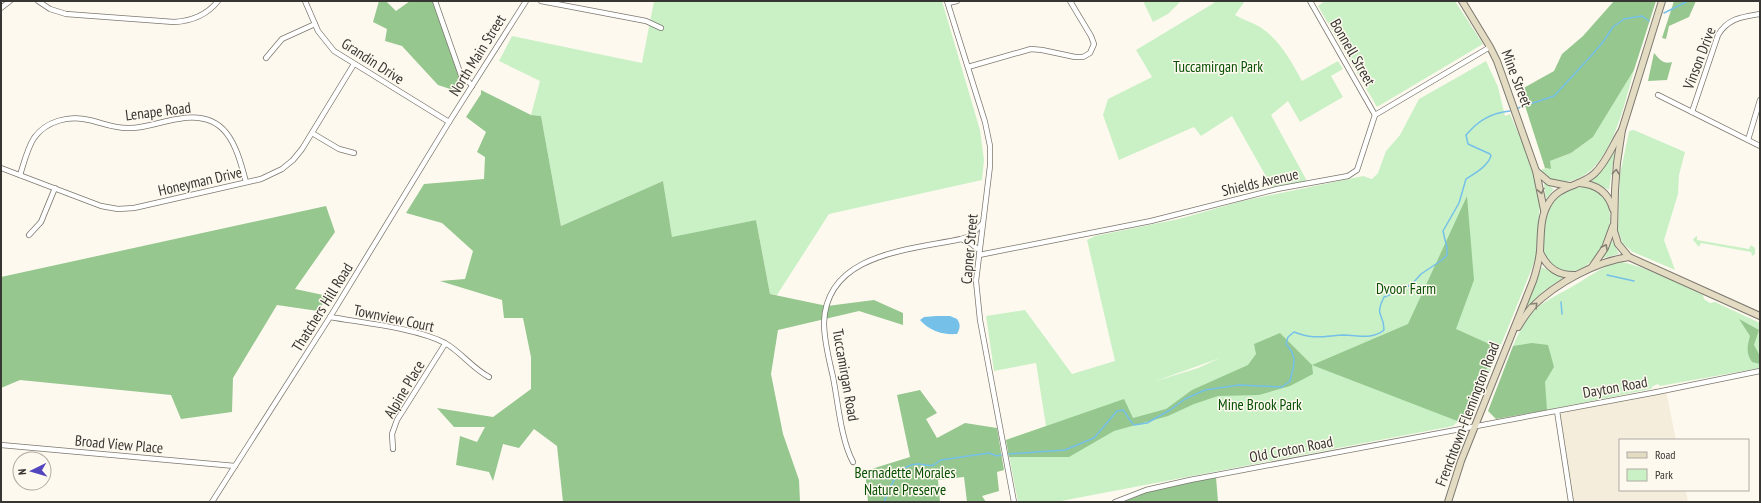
<svg xmlns="http://www.w3.org/2000/svg" width="1761" height="503" font-family="'PT Sans Narrow',sans-serif">
	<style>
		.built { fill: #f5eddc }
		.green { fill: #caf1c6; fill-rule: evenodd }
		.forest { fill: #95c78f }
		.water { fill: #75c0e8 }
		.lines { fill: none; stroke-linecap: round; stroke-linejoin: round }
		.stream { stroke: #75c0e8; stroke-width: 1.5 }
		.street-casing { stroke: #7c786f; stroke-width: 6 }
		.secondary-casing { stroke: #7c786f; stroke-width: 8 }
		.street { stroke: #fff; stroke-width: 4.5 }
		.secondary { stroke: #e3dbc2; stroke-width: 6 }
		.oneway { stroke: #858073 }
		.labels { text-anchor: middle; dominant-baseline: central; stroke-width: 3; stroke-linejoin: round; paint-order: stroke }
		.street-label { font-size: 15px; fill: #383632; stroke: #fef9ef }
		.park-label { font-size: 15px; fill: #075002; stroke: #fef9ef }
	</style>
	<rect width="100%" height="100%" fill="#fef9ef"/>
	<polygon class="built" points="1666,390 1676,440 1620,440 1620,490 1686,490 1688,502 1573,502 1560,416 1564,409"/>
	<g class="green">
		<polygon points="654,1 942,1 980,130 984,160 982,180 829,214 777,295 770,294 756,220 672,238 663,181 561,226 541,116 531,115 540,81 499,61 512,36 642,63"/>
		<polygon points="1143,1 1181,1 1168,14 1153,22"/>
		<path d="M1213 1H1245L1235 15C1243 20 1252 22 1260 27 1280 40 1291 61 1302 81L1338 61 1343 69 1331 76 1343 97 1300 122 1288 101 1271 115 1307 181 1272 187 1232 116 1201 136 1194 127 1119 160 1103 115 1108 99 1152 77 1136 50 1214 3Z"/>
		<polygon points="1325,1 1455,1 1483,44 1377,107 1318,6"/>
		<path d="M1486 61 1498 87 1505 116 1510 114 1525 149 1537 188 1540 202 1536 257 1532 268 1482 392 1459 419 1460 422 1456 423 1453 426 1056 502H1018L1006 440 1046 426 1036 363 994 371 986 316 1025 310 1072 374 1115 361 1087 240 1095 236 1179 219 1242 201 1363 176 1372 179 1378 173 1386 151 1400 135 1419 99ZM1220 358 1198 368 1156 381Z"/>
		<path d="M1634 70C1624 105 1610 179 1564 182 1555 183 1546 179 1541 170L1545 168 1550 169V161L1571 153 1593 137Z"/>
		<polygon points="1634,130 1685,152 1679,175 1678,194 1664,240 1675,270 1633,252 1623,244 1618,231 1620,175 1629,131"/>
		<polygon points="1615,150 1609,190 1591,181 1601,172"/>
		<polygon points="1544,183 1554,189 1546,199 1544,184"/>
		<path d="M1585 187C1644 199 1585 307 1548 260 1542 253 1543 243 1544 234 1547 208 1555 188 1585 187Z"/>
		<polygon points="1697,236 1697,240 1749,249 1751,245 1755,248 1755,254 1752,256 1751,252 1701,243 1699,247 1693,240 1694,238"/>
		<polygon points="1612,240 1619,254 1604,258 1603,257"/>
		<path d="M1618 261C1648 267 1676 283 1703 295L1704 299 1710 303 1715 302 1760 323V368L1660 386 1658 384 1653 386 1651 389 1547 410 1513 346C1531 303 1543 304 1580 282 1593 274 1604 266 1618 261Z"/>
		<polygon points="1542,267 1563,278 1545,290 1525,308"/>
	</g>
	<g class="forest">
		<polygon points="379,1 386,1 396,11 410,1 434,1 460,79 463,81 456,91 438,85 402,46 385,41 387,29 373,22"/>
		<polygon points="1614,1 1656,1 1634,70 1593,137 1571,153 1550,161 1551,169 1545,168 1520,90 1554,71 1562,54 1583,36"/>
		<polygon points="1674,1 1696,1 1689,17 1669,26 1666,39 1662,38"/>
		<path d="M1654 53C1659 59 1664 65 1672 62L1667 80 1648 81Z"/>
		<polygon points="481,90 531,115 541,116 561,226 663,181 672,237 756,220 770,294 827,306 874,300 903,313 903,325 859,311 778,330 771,374 783,434 799,480 800,502 563,502 557,446 534,429 519,448 503,444 493,481 489,472 456,465 460,436 477,442 485,427 454,427 437,408 493,417 531,389 531,357 523,318 504,318 502,300 440,281 465,279 473,251 442,223 406,213 424,184 484,179 485,157 477,152 486,132 466,117 481,94"/>
		<polygon points="1467,196 1474,280 1456,329 1496,347 1474,398 1469,416 1460,422 1312,365 1313,374 1290,386 1259,395 1218,396 1194,404 1168,416 1114,431 1069,457 1009,457 1006,440 1124,399 1133,418 1166,409 1192,390 1248,365 1256,354 1254,344 1280,333 1312,365 1408,324"/>
		<polygon points="326,206 335,232 295,289 328,296 318,311 277,305 233,378 232,412 181,419 171,395 20,380 1,388 1,277"/>
		<path d="M1739 319 1759 330 1754 345 1760 356V364L1752 362C1746 353 1747 347 1750 336Z"/>
		<polygon points="1532,343 1548,345 1554,367 1545,382 1547,410 1496,419 1488,411 1513,346"/>
		<polygon points="920,390 937,413 926,419 937,438 965,423 997,428 1004,470 997,472 999,491 982,496 986,502 967,502 964,477 938,480 940,502 868,502 865,471 910,457 897,395"/>
		<polygon points="1216,477 1218,502 1119,502 1128,496"/>
	</g>
	<path class="water" d="M936 316H950L957 319C961 325 960 328 957 334 942 335 930 331 920 320L924 317Z"/>
	<g class="lines">
		<g class="stream">
			<polyline points="1664,13 1688,1"/>
			<polyline points="1518,108 1554,96 1591,56 1603,42 1613,27 1624,19 1642,16 1649,21"/>
			<polyline points="1607,275 1634,281"/>
			<polyline points="1561,302 1562,314"/>
			<path d="M1009 454 1065 450 1094 438 1117 411 1123 410C1128 415 1129 421 1134 425L1147 423 1170 410 1185 399 1205 390 1239 385 1282 387 1290 381C1294 365 1298 357 1286 344L1288 337 1294 332C1314 340 1324 336 1344 335 1358 335 1372 340 1384 330 1384 312 1374 318 1384 297L1402 290 1413 283 1421 274 1442 260 1447 255V248L1443 231 1459 203 1466 179C1475 173 1487 167 1491 156L1490 154 1468 144 1466 135C1479 120 1491 113 1510 111"/>
			<path d="M884 502C890 486 899 464 918 464 923 464 929 467 934 465 936 464 938 461 941 460L989 453 997 456 1001 455"/>
		</g>
		<g class="street-casing">
			<g id="street">
				<path d="M38 1 50 9 66 14 174 22C192 21 207 15 218 1"/>
				<polyline points="305,1 318,31 334,51 449,122"/>
				<polyline points="435,1 462,78 464,81 469,82 472,86"/>
				<polyline points="541,1 646,21 661,28"/>
				<polyline points="947,1 985,122 990,146 990,166 976,281 980,320 1014,502"/>
				<polyline points="1310,1 1375,115"/>
				<polyline points="948,3 957,1"/>
				<polyline points="1,8 10,1"/>
				<polyline points="266,58 282,39 315,24"/>
				<polyline points="968,67 1031,49 1042,50 1075,57 1083,57 1090,53 1094,44 1091,36 1070,1"/>
				<polyline points="1658,95 1760,146"/>
				<path d="M1692 112 1718 35C1728 18 1742 17 1760 14"/>
				<polyline points="312,133 339,149 354,153"/>
				<polyline points="1748,140 1760,100"/>
				<polyline points="1,168 101,206 118,209 134,208 261,179 282,169 293,160 302,149 354,64"/>
				<path d="M20 175C24 163 27 149 34 138 46 121 69 115 89 120 103 123 115 129 130 128 146 128 162 121 178 119 226 110 236 144 246 182"/>
				<polyline points="29,235 41,222 55,188"/>
				<polyline points="961,239 970,236 982,224"/>
				<polyline points="979,255 1151,221 1277,189 1348,176 1357,170 1359,164 1375,115 1490,47"/>
				<path d="M330 317C364 323 416 328 445 343 461 352 472 368 489 377"/>
				<polyline points="1557,411 1571,502"/>
				<polyline points="1,445 235,466"/>
				<polyline points="393,449 392,434 397,420 445,344"/>
				<path d="M853 462C841 440 838 402 833 377 829 359 824 341 824 323 826 253 910 250 961 239L970 243 979 250"/>
				<polyline points="212,502 330,317 449,122 526,1"/>
				<polyline points="1115,502 1146,490 1190,480 1657,392 1760,371"/>
			</g>
		</g>
		<g class="secondary-casing">
			<g id="secondary">
				<polyline points="1462,1 1490,47 1497,61 1536,171 1544,210"/>
				<polyline points="1662,1 1622,130 1617,163 1615,190 1614,231 1618,244 1629,257 1760,316"/>
				<polyline points="1536,171 1549,182 1569,186"/>
				<path d="M1579 183C1596 184 1608 192 1613 209"/>
				<path d="M1540 252C1547 268 1558 276 1576 275"/>
				<polyline points="1592,267 1605,248 1613,226"/>
				<path d="M1518 327C1522 320 1527 313 1532 307 1556 283 1597 261 1629 257"/>
				<path d="M1448 502 1461 461 1533 281C1536 272 1539 261 1540 251 1541 236 1540 219 1547 206 1558 184 1578 188 1594 174 1607 162 1613 144 1622 130"/>
			</g>
		</g>
		<use href="#street" class="street"/>
		<use href="#secondary" class="secondary"/>
	</g>
	<defs><path id="oneway-chevron" d="M-2-3.5L2.5 0L-2 3.5" fill="none" stroke-width="1.6" stroke-linecap="round" stroke-linejoin="round"/></defs>
	<g class="oneway">
		<use href="#oneway-chevron" transform="translate(1616 172) rotate(-84)"/>
		<use href="#oneway-chevron" transform="translate(1541 191) rotate(77)"/>
		<use href="#oneway-chevron" transform="translate(1605 247) rotate(-63)"/>
		<use href="#oneway-chevron" transform="translate(1535 305) rotate(-45)"/>
	</g>
	<g class="labels">
		<g class="street-label">
			<text transform="translate(1353 52) rotate(60)">Bonnell Street</text>
			<text transform="translate(477 55) rotate(-58)">North Main Street</text>
			<text transform="translate(1699 58) rotate(-69)">Vinson Drive</text>
			<text transform="translate(373 61) rotate(33)">Grandin Drive</text>
			<text transform="translate(1517 78) rotate(69)">Mine Street</text>
			<text transform="translate(158 111) rotate(-7)">Lenape Road</text>
			<text transform="translate(200 181) rotate(-13)">Honeyman Drive</text>
			<text transform="translate(1260 182) rotate(-13)">Shields Avenue</text>
			<text transform="translate(969 249) rotate(-85)">Capner Street</text>
			<text transform="translate(322 307) rotate(-58)">Thatchers Hill Road</text>
			<text transform="translate(394 318) rotate(12)">Townview Court</text>
			<text transform="translate(846 375) rotate(80)">Tuccamirgan Road</text>
			<text transform="translate(1615 387) rotate(-10)">Dayton Road</text>
			<text transform="translate(404 389) rotate(-59)">Alpine Place</text>
			<text transform="translate(1467 414) rotate(-69)">Frenchtown-Flemington Road</text>
			<text transform="translate(119 444) rotate(5)">Broad View Place</text>
			<text transform="translate(1291 449) rotate(-11)">Old Croton Road</text>
		</g>
		<g class="park-label">
			<text x="1218" y="66">Tuccamirgan Park</text>
			<text x="1406" y="288">Dvoor Farm</text>
			<text x="1260" y="404">Mine Brook Park</text>
			<text x="905" y="472">Bernadette Morales<tspan x="905" dy="17">Nature Preserve</tspan></text>
		</g>
	</g>
	<rect width="1761" height="503" fill="none" stroke="#383632" stroke-width="4"/>
	<rect x="1619" y="439" width="130" height="52" fill="#fef9ef" stroke="#afaba3"/>
	<rect x="1627" y="452" width="20" height="6" fill="#e3dbc2" stroke="#afaba3"/>
	<text x="1655" y="459" font-size="12" fill="#383632">Road</text>
	<rect x="1627" y="469" width="20" height="12" fill="#caf1c6" stroke="#afaba3"/>
	<text x="1655" y="479" font-size="12" fill="#383632">Park</text>
	<g transform="translate(32 471) rotate(265)"><circle r="19" fill="#fef9ef" stroke="#afaba3"/>
	<path d="M0-3L7 15L0 10L-7 15Z" fill="#5246be"/>
	<text y="-6" font-size="11" font-weight="bold" text-anchor="middle" fill="#383632">N</text>
	</g>
</svg>
